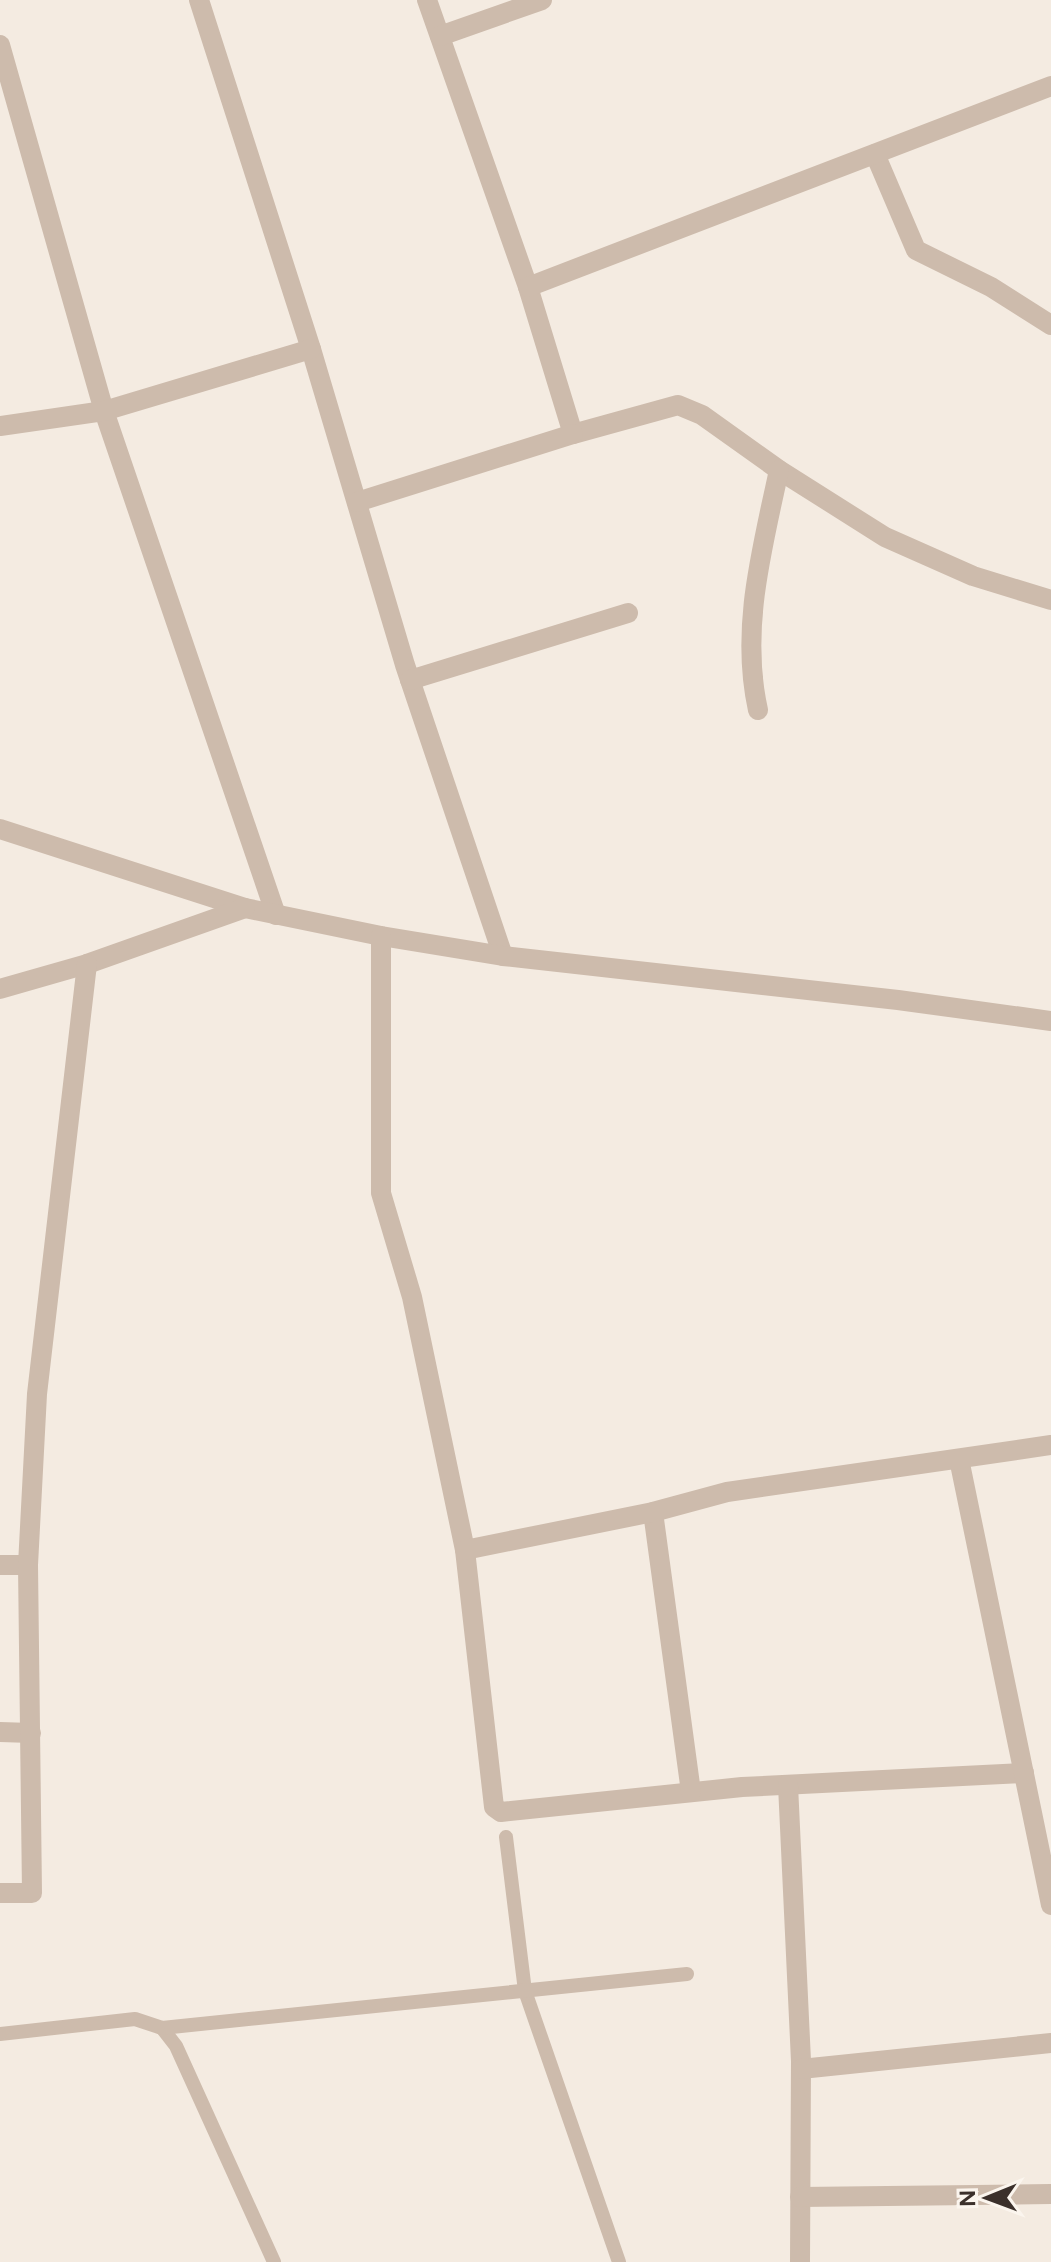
<svg xmlns="http://www.w3.org/2000/svg" width="1051" height="2262" font-family="Figtree,sans-serif">
	<style>
		.lines { fill: none; stroke-linecap: round; stroke-linejoin: round }
		.service { stroke: #cdbbac; stroke-width: 14 }
		.minor { stroke: #cdbbac; stroke-width: 20 }
	</style>
	<rect width="100%" height="100%" fill="#f4ebe1"/>
	<g class="lines">
		<g class="service">
			<polyline points="506,1837 525,1991 619,2262"/>
			<polyline points="162,2028 176,2046 274,2262"/>
			<polyline points="0,2034 135,2019 162,2028 687,1974"/>
		</g>
		<g class="minor">
			<polyline points="199,0 311,349 405,665 503,956"/>
			<polyline points="427,0 528,287 573,434 678,405 702,415 779,470 885,537 973,576 1051,600"/>
			<polyline points="440,36 542,0"/>
			<polyline points="0,45 104,411 276,915"/>
			<polyline points="875,154 916,250 991,287 1051,325"/>
			<polyline points="528,287 1051,86"/>
			<polyline points="0,426 104,411 311,349"/>
			<polyline points="357,502 573,434"/>
			<polyline points="410,680 628,613"/>
			<path d="M758 710C740 629 762 550 779 470"/>
			<polyline points="0,829 245,908 381,936 503,956 898,1000 1051,1021"/>
			<polyline points="381,936 381,1193 412,1297 465,1550 494,1807 501,1812 742,1787 1024,1773"/>
			<polyline points="0,989 87,964 245,908"/>
			<polyline points="959,1459 1051,1905"/>
			<polyline points="653,1512 691,1792"/>
			<polyline points="465,1550 653,1512 727,1492 1051,1445"/>
			<polyline points="0,1565 28,1565"/>
			<polyline points="0,1732 31,1733"/>
			<polyline points="788,1785 801,2061 800,2262"/>
			<polyline points="0,1893 32,1893 28,1565 37,1394 87,964"/>
			<polyline points="801,2069 1051,2043"/>
			<polyline points="800,2197 1051,2194"/>
		</g>
	</g>
	<g transform="translate(987 2198) rotate(269)" stroke="#fbf5ee" stroke-width="6" paint-order="stroke">
	<path d="M0-6L14 30L0 20L-14 30Z" fill="#3b302b"/>
	<text y="-12" font-size="22" font-weight="bold" text-anchor="middle" fill="#3b302b">N</text>
	</g>
</svg>
